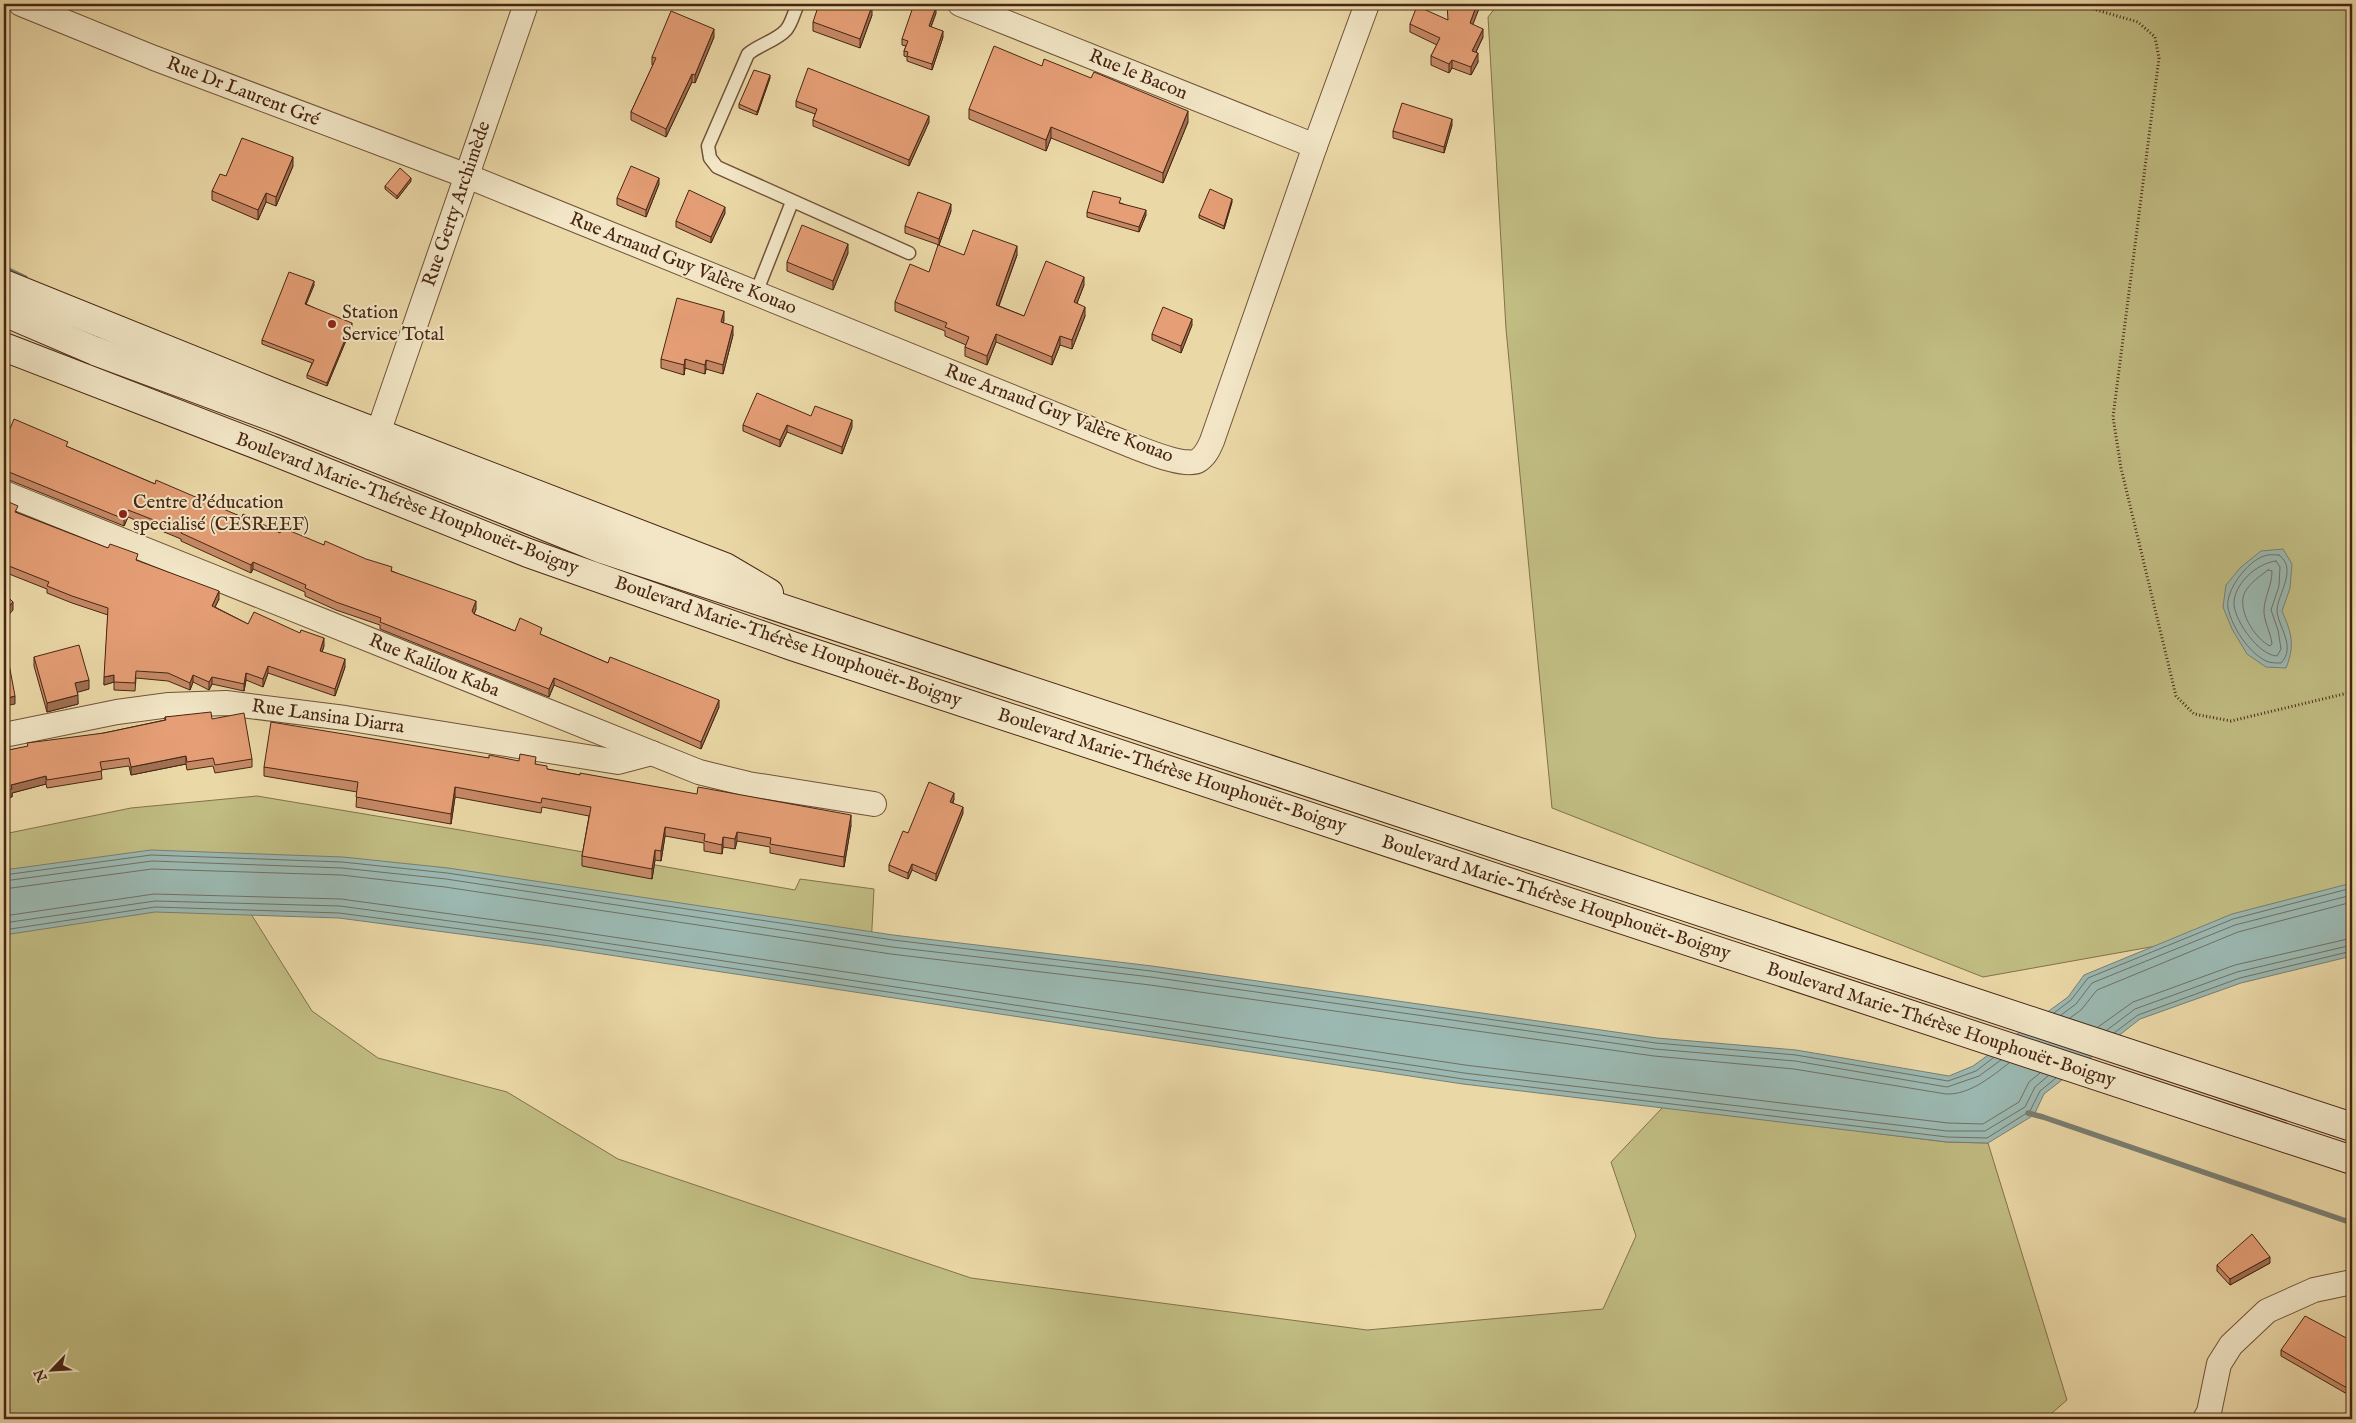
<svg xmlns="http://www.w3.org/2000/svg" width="2356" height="1423" font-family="'IM FELL English',serif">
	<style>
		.green { fill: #c0bc82; stroke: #84714b }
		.water { fill: #9bb8b1; stroke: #7a7e72 }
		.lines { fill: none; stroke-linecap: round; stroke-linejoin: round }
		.shore { stroke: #726f62; stroke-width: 1 }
		.stream { stroke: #7a7e72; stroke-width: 5.5 }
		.service-casing { stroke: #715239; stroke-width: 15 }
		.minor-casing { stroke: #715239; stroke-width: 26 }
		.secondary-casing { stroke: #482614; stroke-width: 30 }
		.path { stroke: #482614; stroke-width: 3; stroke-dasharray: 1 2.5; stroke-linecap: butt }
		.service { stroke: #f2e6c6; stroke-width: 12 }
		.minor { stroke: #f2e6c6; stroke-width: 24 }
		.secondary { stroke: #f2e6c6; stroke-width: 28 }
		.wall { fill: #c58865; stroke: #482614 }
		.shaded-wall { fill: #a06f52; stroke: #482614 }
		.building { fill: #e59e75; stroke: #482614 }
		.poi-dot { fill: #8f2418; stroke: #f2e6c6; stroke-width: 2 }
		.labels { text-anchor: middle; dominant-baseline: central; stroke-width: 4; stroke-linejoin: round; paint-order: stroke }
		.street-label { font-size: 19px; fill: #482614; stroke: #f2e6c6 }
		.poi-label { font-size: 19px; fill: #482614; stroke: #f2e6c6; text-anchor: start }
	</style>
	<rect width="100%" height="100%" fill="#ebd8a7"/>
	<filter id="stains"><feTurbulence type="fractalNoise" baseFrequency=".004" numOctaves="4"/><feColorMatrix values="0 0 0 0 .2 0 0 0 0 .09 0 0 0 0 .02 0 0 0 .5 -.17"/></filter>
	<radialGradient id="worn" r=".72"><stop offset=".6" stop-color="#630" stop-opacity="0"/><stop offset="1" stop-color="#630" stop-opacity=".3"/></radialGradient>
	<g class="green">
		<polygon points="1498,4 2352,4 2352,911 1983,977 1552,808 1506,329 1488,17"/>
		<polygon points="257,796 460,830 795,890 800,879 874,889 870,966 229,879 312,1011 378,1058 507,1092 618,1159 971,1278 1367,1330 1603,1309 1636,1236 1611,1162 1663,1107 1947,1142 1988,1143 2067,1400 2045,1419 4,1419 4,834 131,808"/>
	</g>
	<g class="water">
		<path d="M2283 549 2292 564 2290 588 2282 611C2292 634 2295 645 2286 668L2266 667 2247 654 2232 629 2223 607 2226 585 2241 567 2261 551Z"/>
		<polygon points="151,850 343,857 448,868 893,935 1152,966 1657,1038 1796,1050 1949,1076 1973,1066 2068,997 2084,975 2232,914 2352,883 2352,956 2241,983 2140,1019 2044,1094 2034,1115 1988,1143 1947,1142 1463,1084 550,946 339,918 155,912 4,935 4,870"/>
	</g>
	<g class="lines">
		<g class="shore">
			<path d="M2279 555C2298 569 2278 593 2277 610 2277 625 2297 647 2281 663 2276 663 2270 663 2266 661 2248 652 2232 627 2228 608 2225 590 2248 561 2264 556 2268 554 2275 555 2279 555Z"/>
			<path d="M2276 561 2280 567 2279 586 2271 610 2278 630 2281 649 2277 656C2259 655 2236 623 2234 605 2233 584 2257 563 2276 561Z"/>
			<path d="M2268 570 2272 571C2272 585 2265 596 2264 609 2263 620 2271 633 2272 644L2270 646C2255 639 2236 609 2245 592 2250 583 2260 576 2268 570Z"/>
			<polyline points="4,875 151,855 342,862 447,873 893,940 1151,971 1656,1043 1796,1055 1948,1081 1976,1071 1993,1058"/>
			<polyline points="4,881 152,861 342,868 446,879 892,947 1151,977 1655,1049 1795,1061 1947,1087 1979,1076 2001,1060"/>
			<path d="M4 889 152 869 341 875 445 887 891 954 1150 985 1654 1056 1794 1069 1946 1094C1970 1095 1992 1076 2009 1063"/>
			<polyline points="4,916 154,894 341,899 553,928 1465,1065 1948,1123 1983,1124 2019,1102 2029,1082 2040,1073"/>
			<polyline points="4,923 155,901 340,906 552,935 1464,1073 1947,1131 1985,1131 2025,1107 2035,1087 2048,1076"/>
			<polyline points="4,930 155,907 339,913 551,941 1463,1079 1947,1137 1987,1138 2030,1111 2040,1091 2056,1078"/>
			<polyline points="2054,1013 2071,1000 2088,978 2233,919 2352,888"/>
			<polyline points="2061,1015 2076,1004 2092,983 2235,925 2352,895"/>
			<polyline points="2070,1018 2081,1010 2097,990 2238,932 2352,902"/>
			<polyline points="2098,1027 2133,1002 2235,965 2352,938"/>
			<polyline points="2107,1030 2135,1009 2237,972 2352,945"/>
			<polyline points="2114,1033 2138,1015 2240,978 2352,951"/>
		</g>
		<g class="stream">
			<polyline points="4,268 25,278"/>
			<polyline points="2028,1113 2043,1117 2352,1223"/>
		</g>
		<g class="service-casing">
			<g id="service">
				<path d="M798 4C794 12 792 23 786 30 776 41 760 44 748 54L708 146 710 158 717 167 909 253"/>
				<polyline points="756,293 792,202"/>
			</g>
		</g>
		<g class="minor-casing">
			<g id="minor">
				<path d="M21 4 154 58 467 176 1130 445C1144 450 1187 469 1199 460 1206 455 1209 448 1212 441L1315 146 1367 4"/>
				<polyline points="960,4 1315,146"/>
				<polyline points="378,433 526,4"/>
				<polyline points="4,493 699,772 748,784 874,804"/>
				<polyline points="4,735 117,712 169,705 226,703 345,718 618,762 652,753"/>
				<polyline points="2205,1419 2209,1412 2219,1364 2231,1345 2267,1311 2314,1290 2352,1282"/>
			</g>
		</g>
		<g class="secondary-casing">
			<g id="secondary">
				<polyline points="4,284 279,395 725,567 769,593"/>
				<polyline points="4,312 95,351 281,420 602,549 2352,1127"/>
				<polyline points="4,347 268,449 528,553 792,646 2352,1160"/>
			</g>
		</g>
		<polyline class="path" points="2076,4 2138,22 2155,37 2159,58 2113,417 2121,468 2176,696 2194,714 2231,721 2352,692"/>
		<use href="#service" class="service"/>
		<use href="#minor" class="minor"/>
		<use href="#secondary" class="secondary"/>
	</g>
	<g class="wall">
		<polygon points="753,4 764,4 762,8"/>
		<polygon points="1480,4 1480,6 1472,25 1483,37 1476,52 1478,62 1471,75 1452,68 1449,73 1431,65 1431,56 1437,45 1410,32 1410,24 1447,20"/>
		<polygon points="936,13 931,27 943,37 932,70 907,61 907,57 904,56 904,51 906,46 902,45 902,39"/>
		<polygon points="872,15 860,48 813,31 813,22"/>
		<polygon points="714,37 695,83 692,82 666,137 631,120 631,112 653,65 652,65 652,57"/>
		<polygon points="1042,66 1188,122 1163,183 1051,138 1046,151 969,119 969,109"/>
		<polygon points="770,78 757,115 739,108 739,104"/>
		<polygon points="796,101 929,122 909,166 813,126 813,120 815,114 796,107"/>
		<polygon points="1452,125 1444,153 1393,138 1393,131"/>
		<polygon points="293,166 276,206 266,202 258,220 212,200 212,191 226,176"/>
		<polygon points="411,181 397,199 385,189 385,186"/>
		<polygon points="659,184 646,217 617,205 617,198"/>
		<polygon points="1232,202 1224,229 1199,218 1199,215"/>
		<polygon points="1121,203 1146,215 1139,232 1087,217 1087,212"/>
		<polygon points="951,211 939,245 905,233 905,226"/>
		<polygon points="725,213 711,243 676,227 676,221"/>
		<polygon points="848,253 833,290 787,271 787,262"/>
		<polygon points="964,255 1017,255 999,306 1024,316 1084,285 1077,303 1085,316 1072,349 1060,345 1052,365 996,342 987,365 965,356 965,347 966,345 945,336 945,331 895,311 895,302"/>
		<polygon points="314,285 306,304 352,326 327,386 307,378 307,375 312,363 262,344 262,340"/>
		<polygon points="724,320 723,323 733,335 723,374 706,369 705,374 685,368 684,375 661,368 661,359"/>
		<polygon points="1192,325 1181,353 1152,340 1152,334"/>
		<polygon points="743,425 852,427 842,454 787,432 780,447 743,431"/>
		<polygon points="4,443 68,447 155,484 242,517 280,533 324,545 392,571 476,609 474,614 515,631 542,635 608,663 719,707 701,749 554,685 549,697 380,629 380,625 336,610 305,596 305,592 253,569 251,573 181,541 181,539 128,517 124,526 4,478"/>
		<polygon points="4,500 18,513 138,561 219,599 215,607 248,624 324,646 322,652 345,667 335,696 268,673 263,687 246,680 244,691 212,684 209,690 193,682 190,690 168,681 136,678 135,691 114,690 114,682 104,685 108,615 72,603 47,593 47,589 4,572"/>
		<polygon points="34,657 89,689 77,692 78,704 47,712 34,666"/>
		<polygon points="165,717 212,719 252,759 252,767 215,773 213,766 187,770 186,764 131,775 129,766 101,770 102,779 47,788 46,784 12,793 12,797 4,751 104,733 165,720"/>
		<polygon points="489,758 536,764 547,769 851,825 844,867 770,853 770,847 737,841 735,849 723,847 722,854 704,851 704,843 665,836 661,861 655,860 652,879 582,866 582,856 589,816 542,807 541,813 455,797 451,824 356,807 357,792 264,776 264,767"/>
		<polygon points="954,799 953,803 963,813 936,881 912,870 908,879 889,871 889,865 908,833"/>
		<polygon points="2270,1263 2230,1285 2217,1271 2217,1265"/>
		<polygon points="2352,1341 2352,1386 2347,1394 2281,1356 2281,1350"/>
	</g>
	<g class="shaded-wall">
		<polygon points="1477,4 1480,4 1480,6 1470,32 1470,23"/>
		<polygon points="872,6 872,15 860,48 860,39"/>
		<polygon points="936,7 936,13 929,32 929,26"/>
		<polygon points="714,29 714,37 695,83 695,75"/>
		<polygon points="1483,29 1483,37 1472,60 1472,51"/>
		<polygon points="943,31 943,37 932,70 932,64"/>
		<polygon points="1478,53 1478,62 1471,75 1471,67"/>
		<polygon points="1452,60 1452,68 1449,73 1449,64"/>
		<polygon points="692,74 692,82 666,137 666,129"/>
		<polygon points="770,75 770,78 757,115 757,112"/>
		<polygon points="1188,111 1188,122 1163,183 1163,173"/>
		<polygon points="929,116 929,122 909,166 909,160"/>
		<polygon points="1452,119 1452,125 1444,153 1444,147"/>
		<polygon points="1051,127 1051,138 1046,151 1046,140"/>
		<polygon points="293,157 293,166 276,206 276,197"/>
		<polygon points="411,178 411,181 397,199 397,196"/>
		<polygon points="659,178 659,184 646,217 646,210"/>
		<polygon points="266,193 266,202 258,220 258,210"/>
		<polygon points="1232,199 1232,202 1224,229 1224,226"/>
		<polygon points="951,204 951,211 939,245 939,239"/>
		<polygon points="725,207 725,213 711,243 711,237"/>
		<polygon points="1146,210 1146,215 1139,232 1139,227"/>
		<polygon points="848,244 848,253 833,290 833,281"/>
		<polygon points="1017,246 1017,255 996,313 996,305"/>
		<polygon points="1084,277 1084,285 1074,311 1074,302"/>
		<polygon points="314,281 314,285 305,307 305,304"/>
		<polygon points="1085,307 1085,316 1072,349 1072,340"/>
		<polygon points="724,311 724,320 721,332 721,322"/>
		<polygon points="1192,319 1192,325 1181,353 1181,346"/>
		<polygon points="352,323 352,326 327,386 327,383"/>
		<polygon points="733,326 733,335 723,374 723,365"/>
		<polygon points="996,334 996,342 987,365 987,356"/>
		<polygon points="1060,336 1060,345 1052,365 1052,357"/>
		<polygon points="685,359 685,368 684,375 684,365"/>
		<polygon points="706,360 706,369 705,374 705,365"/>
		<polygon points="852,420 852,427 842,454 842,447"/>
		<polygon points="787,425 787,432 780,447 780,440"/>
		<polygon points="128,510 128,517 124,526 124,519"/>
		<polygon points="253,562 253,569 251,573 251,565"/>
		<polygon points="219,591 219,599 212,613 212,606"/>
		<polygon points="476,601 476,609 472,619 472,611"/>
		<polygon points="13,602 13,610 4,620 4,612"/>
		<polygon points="324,638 324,646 320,658 320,651"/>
		<polygon points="345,659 345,667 335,696 335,689"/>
		<polygon points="268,666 268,673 263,687 263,679"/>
		<polygon points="246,673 246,680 244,691 244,684"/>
		<polygon points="114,675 114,682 104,685 104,677"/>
		<polygon points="193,675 193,682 190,690 190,683"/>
		<polygon points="212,677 212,684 209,690 209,682"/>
		<polygon points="554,678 554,685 549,697 549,689"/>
		<polygon points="89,680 89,689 75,693 75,683"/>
		<polygon points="78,695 78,704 47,712 47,703"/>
		<polygon points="15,696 15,704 4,706 4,699"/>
		<polygon points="719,700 719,707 701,749 701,742"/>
		<polygon points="186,756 186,764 131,775 131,767"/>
		<polygon points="46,776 46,784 12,793 12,797 4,799 4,791 11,785"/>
		<polygon points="455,787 455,797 451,824 451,814"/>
		<polygon points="954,793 954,799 950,808 950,802"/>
		<polygon points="963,807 963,813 936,881 936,874"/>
		<polygon points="851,815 851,825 844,867 844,857"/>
		<polygon points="665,827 665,836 661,861 661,851"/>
		<polygon points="737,832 737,841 735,849 735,839"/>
		<polygon points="723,837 723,847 722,854 722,845"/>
		<polygon points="655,850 655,860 652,879 652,869"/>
		<polygon points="912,864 912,870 908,879 908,873"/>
		<polygon points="2270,1257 2270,1263 2230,1285 2230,1279"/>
		<polygon points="2352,1379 2352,1386 2347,1394 2347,1388"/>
	</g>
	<g class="building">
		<polygon points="819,4 865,4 872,6 860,39 813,22"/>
		<polygon points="914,4 925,4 936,7 929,26 943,31 932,64 907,56 908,52 904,51 908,41 902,39"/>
		<polygon points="1447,4 1477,4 1470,23 1483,29 1472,51 1478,53 1471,67 1452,60 1449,64 1431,56 1440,38 1410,24 1417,6 1448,20"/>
		<polygon points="671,11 714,29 695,75 692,74 666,129 631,112 656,58 652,57"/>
		<polygon points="994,46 1042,66 1044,59 1091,78 1094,72 1188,111 1163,173 1051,127 1046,140 969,109"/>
		<polygon points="808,68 929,116 909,160 813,120 817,109 796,101"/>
		<polygon points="754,70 770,75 757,112 739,104"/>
		<polygon points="1402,103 1452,119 1444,147 1393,131"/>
		<polygon points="242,138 293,157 276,197 266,193 258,210 212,191 220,174 226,176"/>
		<polygon points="631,166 659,178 646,210 617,198"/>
		<polygon points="400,168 411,178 397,196 385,186"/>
		<polygon points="1210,189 1232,199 1224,226 1199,215"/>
		<polygon points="689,190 725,207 711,237 676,221"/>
		<polygon points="1093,191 1121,198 1119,203 1146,210 1139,227 1087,212"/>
		<polygon points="918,192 951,204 939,239 905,226"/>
		<polygon points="802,225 848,244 833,281 787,262"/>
		<polygon points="973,230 1017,246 996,305 1024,316 1046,261 1084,277 1074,302 1085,307 1072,340 1060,336 1052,357 996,334 987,356 965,347 969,337 945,327 947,323 895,302 910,264 929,272 938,245 964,255"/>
		<polygon points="289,272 314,281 305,304 352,323 327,383 307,375 314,360 262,340"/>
		<polygon points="677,298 724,311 721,322 733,326 723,365 706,360 705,365 685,359 684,365 661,359"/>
		<polygon points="1163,307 1192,319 1181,346 1152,334"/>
		<polygon points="757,393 811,416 815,406 852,420 842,447 787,425 780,440 743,425"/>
		<polygon points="14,419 68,442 66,446 155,484 156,480 242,517 243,514 280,533 283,528 324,545 325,541 366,559 392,567 391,571 476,601 472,611 474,614 515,631 520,618 542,628 540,634 608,663 610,657 719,700 701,742 554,678 549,689 380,622 381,618 336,602 305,588 306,585 253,562 251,565 181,533 182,531 128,510 124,519 4,470 4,443"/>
		<polygon points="4,500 18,506 15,512 108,548 110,544 138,554 136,560 219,591 212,606 248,624 254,612 300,633 301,630 324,638 320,651 345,659 335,689 268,666 263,679 246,673 244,684 212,677 209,682 193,675 190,683 168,673 136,671 135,683 114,682 114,675 104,677 108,608 72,596 47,586 49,582 4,564"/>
		<polygon points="4,593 13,602 4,612"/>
		<polygon points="79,645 89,680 75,683 78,695 47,703 34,657"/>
		<polygon points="4,648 6,648 15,696 4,699"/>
		<polygon points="211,712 212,719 244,713 252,759 215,765 213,758 187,762 186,756 131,767 129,758 100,762 102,771 47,780 46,776 11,785 12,789 4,791 4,751 28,746 27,743 104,733 166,720 165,717"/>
		<polygon points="271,722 489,758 489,755 519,761 520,754 536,757 535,764 547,766 547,769 580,775 580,773 697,794 698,787 851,815 844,857 770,844 771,838 737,832 735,839 723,837 722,845 704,841 705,834 665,827 661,851 655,850 652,869 582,856 591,807 542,798 541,803 455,787 451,814 356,797 358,782 264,767"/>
		<polygon points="929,782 954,793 950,802 963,807 936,874 912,864 908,873 889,865 903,831 908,833"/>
		<polygon points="2252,1234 2270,1257 2230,1279 2217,1265"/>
		<polygon points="2305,1316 2352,1341 2352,1379 2347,1388 2281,1350"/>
	</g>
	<g class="poi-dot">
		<circle cx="332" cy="324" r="5"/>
		<circle cx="123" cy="514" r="5"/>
	</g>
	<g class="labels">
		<g class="street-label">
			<text transform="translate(1138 75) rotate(22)">Rue le Bacon</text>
			<text transform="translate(243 92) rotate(21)">Rue Dr Laurent Gré</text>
			<text transform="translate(457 204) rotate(-71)">Rue Gerty Archimède</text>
			<text transform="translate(683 264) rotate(22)">Rue Arnaud Guy Valère Kouao</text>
			<text transform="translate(1059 414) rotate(21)">Rue Arnaud Guy Valère Kouao</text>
			<text transform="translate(407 504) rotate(21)">Boulevard Marie-Thérèse Houphouët-Boigny</text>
			<text transform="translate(788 642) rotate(19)">Boulevard Marie-Thérèse Houphouët-Boigny</text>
			<text transform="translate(434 666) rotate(22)">Rue Kalilou Kaba</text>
			<text transform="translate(328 717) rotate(8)">Rue Lansina Diarra</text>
			<text transform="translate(1172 771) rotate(18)">Boulevard Marie-Thérèse Houphouët-Boigny</text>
			<text transform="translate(1556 898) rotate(18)">Boulevard Marie-Thérèse Houphouët-Boigny</text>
			<text transform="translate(1941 1025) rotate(18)">Boulevard Marie-Thérèse Houphouët-Boigny</text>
		</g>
		<g class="poi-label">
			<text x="342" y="313">Station<tspan x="342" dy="22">Service Total</tspan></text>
			<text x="133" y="503">Centre d'éducation<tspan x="133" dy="22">specialisé (CESREEF)</tspan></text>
		</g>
	</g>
	<rect width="2356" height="1423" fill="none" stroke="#ebd8a7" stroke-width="20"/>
	<rect x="5" y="5" width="2346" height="1413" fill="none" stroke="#482614" stroke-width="2.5"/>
	<rect x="10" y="10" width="2336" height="1403" fill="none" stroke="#482614"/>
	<g transform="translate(52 1370) rotate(245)" stroke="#f2e6c6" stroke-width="4" paint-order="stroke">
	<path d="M0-4L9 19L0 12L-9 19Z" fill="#482614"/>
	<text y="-8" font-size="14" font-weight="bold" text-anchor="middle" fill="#482614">N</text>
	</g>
	<rect width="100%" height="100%" filter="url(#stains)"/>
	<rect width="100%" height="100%" fill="url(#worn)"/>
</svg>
